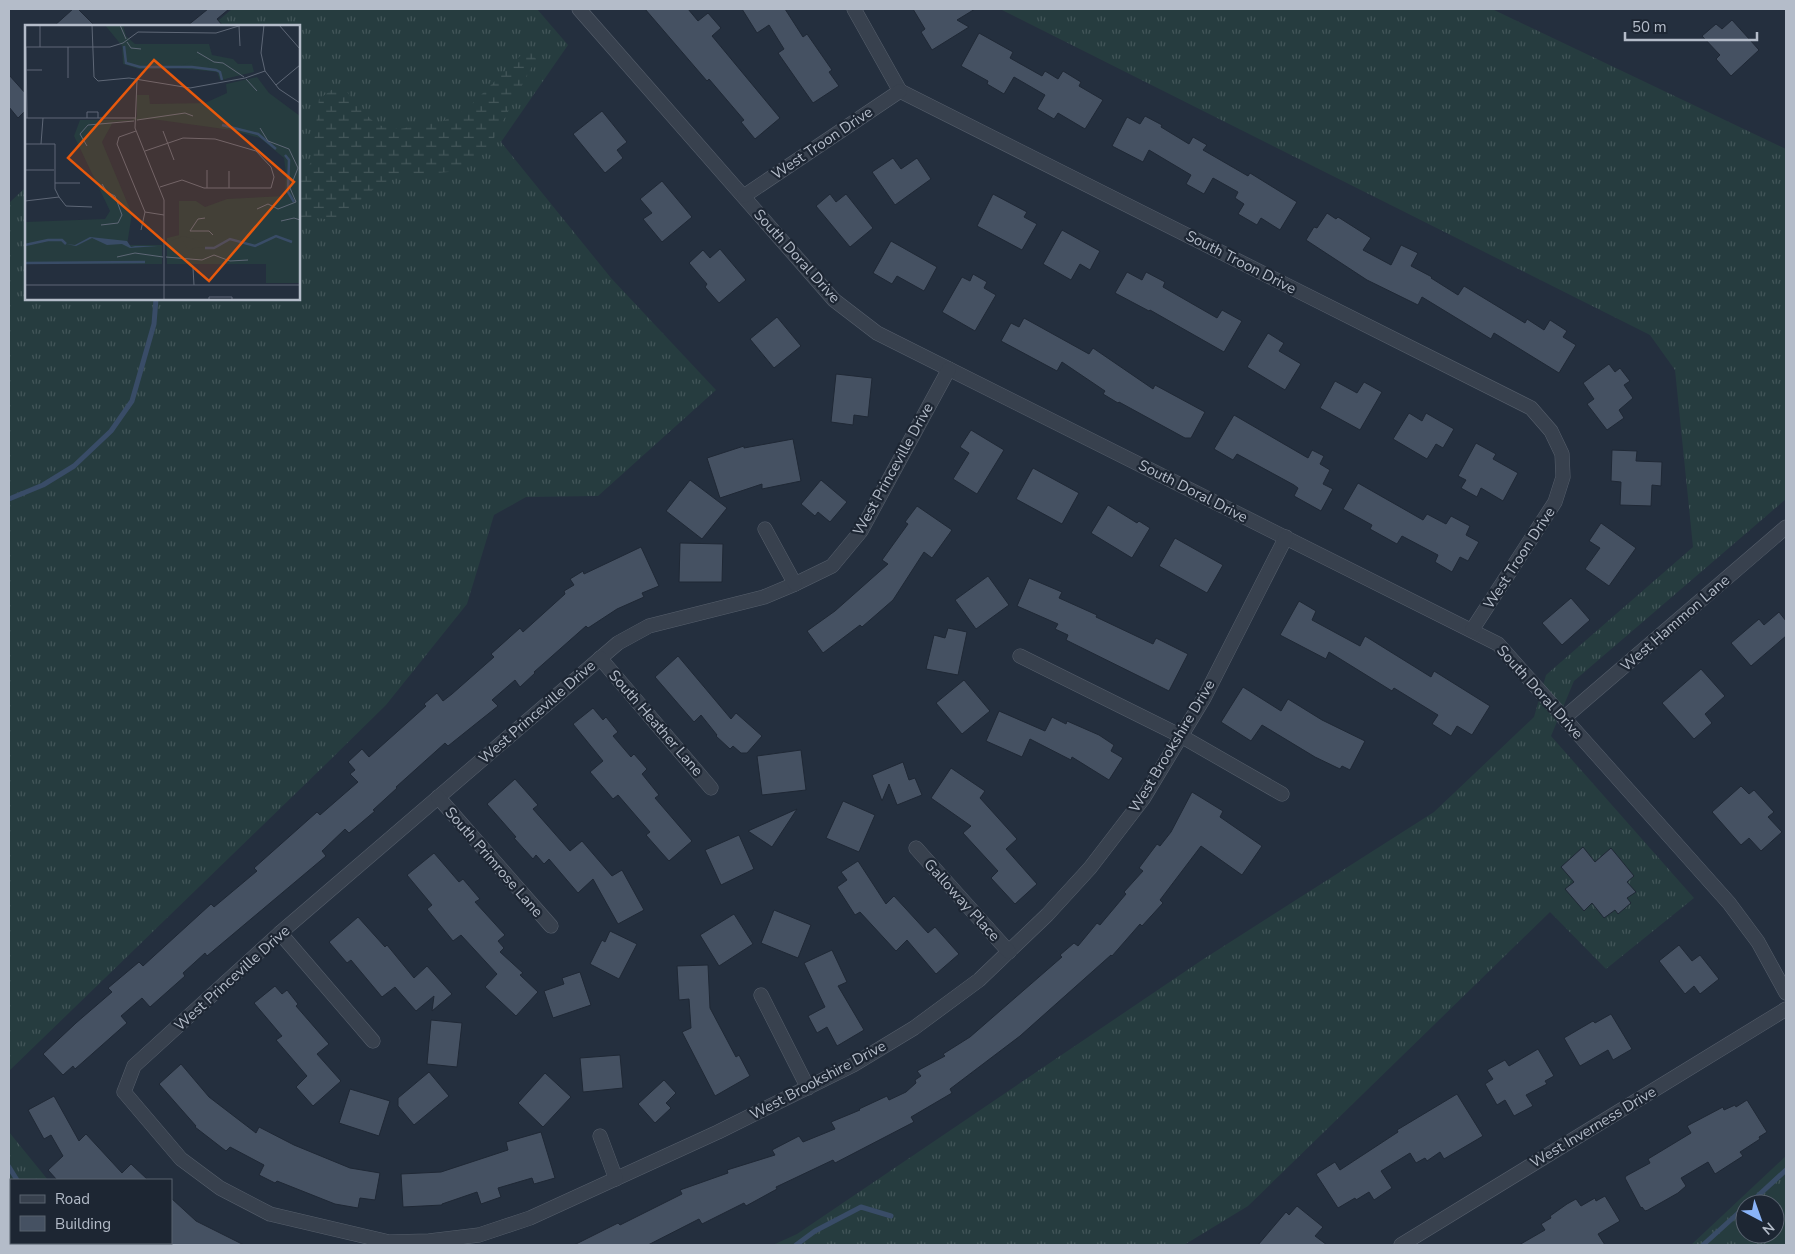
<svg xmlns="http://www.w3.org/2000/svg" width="1795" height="1254" font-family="'Nunito Sans',sans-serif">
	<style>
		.grass { fill: url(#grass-tufts); fill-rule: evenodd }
		.wetland { fill: url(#wetland-marsh) }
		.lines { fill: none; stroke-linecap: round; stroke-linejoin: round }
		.stream { stroke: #394c67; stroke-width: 5 }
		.building { fill: #455162; stroke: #1f2835 }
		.street-casing { stroke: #565f6c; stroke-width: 15 }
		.street { stroke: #38414e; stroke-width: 14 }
		.labels { text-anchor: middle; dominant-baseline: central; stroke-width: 4.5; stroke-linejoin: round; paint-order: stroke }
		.street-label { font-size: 15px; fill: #b4bcc9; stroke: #1d2633 }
		.inset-river { fill: none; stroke: #394c67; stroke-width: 2.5 }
		.inset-road { fill: none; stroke: #5e6776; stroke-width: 1 }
		.view { fill: #e8590c; fill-opacity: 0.15; stroke: #e8590c; stroke-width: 2.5 }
		.inset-edge { fill: none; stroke: #b4bcc9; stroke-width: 2.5 }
	</style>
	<defs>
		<pattern id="grass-tufts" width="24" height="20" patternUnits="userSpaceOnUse" patternTransform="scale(1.25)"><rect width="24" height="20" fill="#263c3f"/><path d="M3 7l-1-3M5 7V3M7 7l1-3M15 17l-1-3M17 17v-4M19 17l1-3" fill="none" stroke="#435659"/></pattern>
		<pattern id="wetland-marsh" width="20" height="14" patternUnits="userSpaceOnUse" patternTransform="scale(1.25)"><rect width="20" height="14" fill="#263c3f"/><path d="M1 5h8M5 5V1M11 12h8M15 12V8" fill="none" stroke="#435659"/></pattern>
	</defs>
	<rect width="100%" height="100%" fill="#242f3e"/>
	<g class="grass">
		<polygon points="232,9 537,9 568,45 501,142 611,278 716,390 598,496 526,497 494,515 467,604 386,705 326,764 9,1071 9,203 26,187 26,299 299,299 299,26 212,26"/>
		<polygon points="1000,9 1492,9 1786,149 1786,499 1574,681 1551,736 1694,898 1606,969 1550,912 1248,1206 1184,1245 773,1245 797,1234 1202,960 1434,812 1534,717 1546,675 1693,547 1675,370 1650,335"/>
		<polygon points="9,1132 48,1180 11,1180 11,1243 99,1243 101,1245 9,1245"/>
		<path d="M1786 1156V1245H1691ZM1745 1204H1775V1234H1745Z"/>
	</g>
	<polygon class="wetland" points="528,48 536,59 494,138 475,161 448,172 398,176 375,188 338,220 314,218 299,221 299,179 312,161 319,99 333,89 343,86 357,106 377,125 399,129 441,122 467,109"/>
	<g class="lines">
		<g class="stream">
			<polyline points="9,499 43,485 74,466 111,431 132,401 154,324 156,299"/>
			<polyline points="9,1167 17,1180"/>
			<polyline points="1749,1204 1786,1170"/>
			<polyline points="69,1243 71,1245"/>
			<polyline points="796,1245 815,1231 861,1207 891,1216"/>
			<polyline points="1703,1245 1745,1207"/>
		</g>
	</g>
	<g class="building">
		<polygon points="73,9 78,9 95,26 54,26"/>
		<polygon points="208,9 229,9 217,19 223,26 187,26"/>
		<polygon points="645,9 688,9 698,21 708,13 721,28 712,36 780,118 755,139 741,122 744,120 709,79 707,81"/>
		<polygon points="742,9 785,9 803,37 807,34 832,70 829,72 839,86 813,103 778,53 784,49 769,25 757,33"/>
		<polygon points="913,9 975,9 957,20 969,27 932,50 921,32 925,29"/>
		<polygon points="1732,20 1759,50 1731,76 1716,59 1720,55 1702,36 1716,24 1722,29"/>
		<polygon points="979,33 1013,52 1010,58 1042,76 1045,71 1058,79 1063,71 1081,82 1079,86 1103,100 1085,129 1058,113 1054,119 1037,109 1045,95 1014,77 1004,94 987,84 988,81 961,66"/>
		<polygon points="9,75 26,94 26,110 18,118 9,107"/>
		<polygon points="602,111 627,142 617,150 623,158 605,173 573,134"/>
		<polygon points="1145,116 1162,125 1161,127 1189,144 1193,137 1207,145 1203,150 1248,176 1250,173 1297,202 1280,230 1261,218 1257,225 1238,214 1244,204 1235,198 1238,192 1213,178 1204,194 1186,184 1191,175 1149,150 1143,162 1112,146 1127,117 1140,124"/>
		<polygon points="893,158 901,169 917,158 931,179 895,205 872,172"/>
		<polygon points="662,181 692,217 662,242 643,219 652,213 640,199"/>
		<polygon points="830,194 836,202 846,194 873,228 850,247 816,206"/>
		<polygon points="993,194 1027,212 1024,217 1037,224 1022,250 977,226"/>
		<polygon points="1327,213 1336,219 1338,217 1371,238 1363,250 1391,265 1401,245 1418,253 1411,266 1432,277 1431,278 1458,295 1464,286 1525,323 1527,319 1544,330 1550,320 1567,331 1563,337 1576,345 1559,373 1494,333 1491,339 1422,297 1418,305 1367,280 1306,240 1314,227 1317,228"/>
		<polygon points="1062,230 1100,251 1090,270 1080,264 1071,280 1043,264"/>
		<polygon points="891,241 937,267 924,291 897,276 892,284 873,273"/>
		<polygon points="720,249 746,280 719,303 705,287 707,284 689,263 703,250 710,258"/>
		<polygon points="1127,272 1142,280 1146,272 1165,282 1163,287 1217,318 1222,310 1242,321 1224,352 1150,310 1149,311 1115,293"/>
		<polygon points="973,274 987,282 984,288 996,295 975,331 942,312 962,277 970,281"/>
		<polygon points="777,317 801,346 774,368 750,339"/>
		<polygon points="1024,318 1089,354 1093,348 1153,389 1155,385 1205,412 1191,438 1185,438 1119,402 1118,403 1103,394 1105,391 1062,362 1057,371 1001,341 1011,323 1019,327"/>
		<polygon points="1268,333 1284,343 1279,351 1301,364 1285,390 1247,367"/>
		<polygon points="1609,364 1615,372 1620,368 1630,381 1624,385 1633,398 1619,410 1624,418 1607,430 1587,404 1594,399 1583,383"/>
		<polygon points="836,374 872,378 868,417 854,415 853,425 831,422"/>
		<polygon points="1335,381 1357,393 1364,382 1382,392 1360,430 1320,408"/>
		<polygon points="1409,413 1422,421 1426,413 1454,429 1443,448 1436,444 1427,459 1393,439"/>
		<polygon points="1234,415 1308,458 1312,450 1324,456 1320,464 1330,470 1323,484 1333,489 1321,511 1294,496 1298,488 1294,485 1237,454 1233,460 1214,449"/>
		<polygon points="971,430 1004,450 977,494 953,479 969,453 960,447"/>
		<polygon points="793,439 801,481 762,489 762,484 720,498 707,458 744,446 744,448"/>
		<polygon points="1476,443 1496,454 1493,459 1518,473 1503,501 1481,488 1477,497 1461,488 1466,480 1458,476"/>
		<polygon points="1612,450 1637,451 1636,461 1662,462 1661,486 1652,485 1651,506 1620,505 1621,482 1611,481"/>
		<polygon points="1033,468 1079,493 1062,524 1016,499"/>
		<polygon points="690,480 727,508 702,539 666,511"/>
		<polygon points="821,480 847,502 830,522 818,512 815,516 801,504"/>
		<polygon points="1358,483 1423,520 1427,514 1446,524 1451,516 1470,526 1466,535 1479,542 1468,561 1460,557 1452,572 1435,562 1438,555 1402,536 1397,544 1370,529 1372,525 1343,509"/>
		<polygon points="1108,505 1137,523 1139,521 1150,528 1132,558 1091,533"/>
		<polygon points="917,506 952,530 932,558 924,552 893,600 862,627 860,625 823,653 807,631 835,611 888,564 882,560 908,524 905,522"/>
		<polygon points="1601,523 1636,548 1609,586 1585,569 1600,548 1589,541"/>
		<polygon points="1175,538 1223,565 1207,593 1159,566"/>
		<polygon points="680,543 723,544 722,582 679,582"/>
		<polygon points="641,547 659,586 642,593 644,597 617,609 588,628 586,626 534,672 535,673 520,687 515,680 492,700 498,706 448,746 445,743 396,787 397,788 373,810 375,811 349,833 345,829 322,851 326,856 207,956 205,953 183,973 185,976 150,1007 142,998 121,1016 127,1023 75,1069 73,1066 63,1075 43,1054 76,1023 112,992 108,988 139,962 143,966 211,904 214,907 257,871 254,868 317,812 320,815 358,782 350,774 355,770 348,762 362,749 369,757 426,706 424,704 437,693 443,701 452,694 494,657 491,654 520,628 523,632 565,594 564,591 574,585 570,579 583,571 584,574"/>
		<polygon points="988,576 1009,605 976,629 955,600"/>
		<polygon points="1029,578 1062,592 1059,598 1097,615 1096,617 1153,644 1156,638 1188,654 1169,691 1066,640 1068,635 1055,629 1058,624 1017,606"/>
		<polygon points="1571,598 1590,620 1562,645 1542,623"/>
		<polygon points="1299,601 1316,611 1312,620 1360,646 1365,636 1431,677 1434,671 1490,706 1472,735 1457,726 1451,736 1432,724 1438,715 1394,688 1392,691 1329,652 1326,659 1280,635"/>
		<polygon points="1779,612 1786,621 1786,636 1751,666 1731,643 1759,619 1764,625"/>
		<polygon points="948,628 967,632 958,675 926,669 934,635 945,638"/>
		<polygon points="678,656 731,719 736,713 762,736 747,753 741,753 733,746 730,749 716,736 717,735 701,715 694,722 655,677"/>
		<polygon points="1701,669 1725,696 1705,714 1712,723 1694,739 1662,703"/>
		<polygon points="964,680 990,711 962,734 936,703"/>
		<polygon points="1243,687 1281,711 1288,699 1322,720 1365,741 1350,770 1342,766 1340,769 1315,757 1262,725 1251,741 1221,722"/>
		<polygon points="593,708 603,720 606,717 618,732 613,736 631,757 634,754 647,769 642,774 659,795 655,798 692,841 669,861 646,835 650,832 618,795 613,799 590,772 603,761 573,724"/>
		<polygon points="999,711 1045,731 1052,717 1066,724 1067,721 1099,735 1114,745 1111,751 1123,758 1109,780 1072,757 1071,760 1030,739 1022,757 986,741"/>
		<polygon points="801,750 806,790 762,795 757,756"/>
		<polygon points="903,762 909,780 915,778 922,795 897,805 889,784 882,801 872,775"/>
		<polygon points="951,768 985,791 980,798 1017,839 1006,849 1037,884 1015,904 991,878 998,871 963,833 971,826 931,798"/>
		<polygon points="515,779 538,805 533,809 570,851 582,841 612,876 622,870 644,910 618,924 593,879 578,893 549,859 544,864 536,855 533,859 514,838 516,837 487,804"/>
		<polygon points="1741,786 1749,794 1754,790 1774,812 1768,817 1782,832 1761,851 1749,838 1741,845 1712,812"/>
		<polygon points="1192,792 1223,811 1220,817 1262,846 1242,875 1201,846 1160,900 1163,903 1142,926 1140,924 1112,956 1111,955 1020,1036 950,1089 952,1093 911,1117 914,1122 835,1163 833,1160 776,1187 777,1189 746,1206 744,1203 702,1224 699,1219 648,1245 574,1245 618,1223 620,1225 682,1194 680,1190 728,1173 727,1170 775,1155 772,1150 799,1136 803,1142 835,1129 831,1122 860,1110 859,1109 887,1096 889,1100 906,1092 916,1083 915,1080 921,1076 917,1071 945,1056 943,1054 970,1037 1062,957 1060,955 1074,943 1078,946 1097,923 1100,925 1126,894 1124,892 1143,871 1139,868 1157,844 1160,846 1171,832"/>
		<polygon points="843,801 875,815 859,852 826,838"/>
		<polygon points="797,809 772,847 748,831"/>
		<polygon points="739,835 754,869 721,885 705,850"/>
		<polygon points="1583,847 1595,862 1611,848 1634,876 1627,882 1636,892 1627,898 1631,903 1618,914 1615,910 1604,918 1592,903 1584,911 1565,889 1574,882 1561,867"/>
		<polygon points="434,853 459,882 463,879 480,899 475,902 505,935 498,941 504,948 500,952 523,973 520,975 538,992 516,1016 485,987 497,974 461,935 453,941 427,909 432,905 407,875"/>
		<polygon points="858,861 886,904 894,896 928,933 935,927 959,954 936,974 907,940 896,951 860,912 855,915 837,887 847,880 841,872"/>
		<polygon points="774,910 811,925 798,958 761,943"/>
		<polygon points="734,914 753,944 719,966 700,935"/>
		<polygon points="358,917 385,947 387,945 414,978 427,966 452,994 432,1011 434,996 416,1011 395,987 382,997 351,960 347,963 329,942"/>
		<polygon points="610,931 637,944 619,979 590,964 602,940 605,942"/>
		<polygon points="1679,945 1692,961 1700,955 1719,979 1700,994 1694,986 1685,994 1659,961"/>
		<polygon points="832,950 847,982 838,986 864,1030 837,1046 827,1027 817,1033 808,1016 825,1007 804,963"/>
		<polygon points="708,965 710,1008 736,1057 739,1055 750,1076 715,1096 682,1032 691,1028 689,999 679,1000 677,966"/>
		<polygon points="580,972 591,1005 553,1018 544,991 564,984 562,978"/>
		<polygon points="275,986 282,994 287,990 298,1004 296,1006 329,1044 317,1054 341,1081 313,1106 296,1087 307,1076 276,1040 282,1036 254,1003"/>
		<polygon points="1611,1014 1632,1049 1613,1060 1608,1050 1580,1066 1564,1038 1593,1021 1595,1023"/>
		<polygon points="431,1020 462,1023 457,1067 427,1064"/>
		<polygon points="1538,1049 1554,1076 1545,1081 1547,1084 1526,1095 1533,1106 1514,1116 1505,1100 1497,1105 1485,1084 1493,1079 1487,1070 1505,1060 1509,1066"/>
		<polygon points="620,1055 623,1088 583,1092 580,1058"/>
		<polygon points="181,1064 209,1097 256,1133 259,1127 294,1145 350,1168 380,1173 375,1200 360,1198 358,1208 335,1204 277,1181 275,1183 259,1175 264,1165 230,1147 226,1151 195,1127 196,1126 159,1084"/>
		<polygon points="429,1072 449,1096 414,1125 398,1106 398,1098"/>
		<polygon points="545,1073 571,1097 543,1127 518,1103"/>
		<polygon points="664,1080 676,1093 666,1103 671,1108 655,1123 638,1104"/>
		<polygon points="350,1089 390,1101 379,1136 339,1123"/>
		<polygon points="1457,1094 1483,1136 1444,1159 1440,1152 1427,1161 1425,1158 1416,1163 1410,1153 1381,1171 1392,1188 1374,1200 1369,1192 1356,1200 1355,1198 1338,1208 1316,1174 1335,1162 1340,1170 1398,1132 1397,1130"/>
		<polygon points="54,1096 79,1141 86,1134 122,1173 131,1164 148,1180 57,1180 48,1170 63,1156 51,1135 44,1139 28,1110"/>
		<polygon points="1747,1100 1767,1132 1759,1137 1760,1139 1740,1152 1743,1156 1715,1174 1708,1162 1681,1178 1686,1186 1678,1193 1648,1210 1645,1211 1642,1207 1641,1208 1625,1178 1626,1176 1650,1163 1648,1159 1691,1133 1687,1126 1723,1107 1724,1110 1735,1105 1736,1107"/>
		<polygon points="541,1132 555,1178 534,1184 532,1178 498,1188 501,1197 481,1204 477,1192 442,1204 442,1205 403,1207 401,1174 441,1172 508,1150 506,1142"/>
		<polygon points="1605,1196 1620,1221 1598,1234 1605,1245 1519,1245 1545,1230 1541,1224 1551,1218 1550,1216 1567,1204 1576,1199 1581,1206 1595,1198 1596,1201"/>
		<polygon points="171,1198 196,1221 244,1245 171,1245"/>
		<polygon points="1297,1206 1323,1227 1315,1236 1327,1245 1258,1245 1286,1212 1289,1215"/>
	</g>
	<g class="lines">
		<g class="street-casing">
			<g id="street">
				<polyline points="579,9 834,300 877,333 1498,644 1729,903 1758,942 1786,993"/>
				<polyline points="854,9 900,91"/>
				<polyline points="900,91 1531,408 1551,431 1562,454 1563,477 1555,502 1472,630"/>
				<polyline points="744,196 900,91"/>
				<polyline points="949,369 861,531 832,566 795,584 764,597 649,626 618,643 280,933 134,1066 124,1092 181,1159 220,1188 270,1214 389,1242 429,1241 479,1235 530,1218 718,1132 853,1065 914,1028 979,980 1047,915 1090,868 1143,799 1204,698 1286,537"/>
				<polyline points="765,529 795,584"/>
				<polyline points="1020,656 1181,736 1282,794"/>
				<polyline points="600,658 711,788"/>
				<polyline points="1564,718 1786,527"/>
				<polyline points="438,797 551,926"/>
				<polyline points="916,848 1009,952"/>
				<polyline points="280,933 373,1041"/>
				<polyline points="761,995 808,1088"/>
				<polyline points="600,1136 616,1179"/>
				<polyline points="1401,1245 1786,1009"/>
			</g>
		</g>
		<use href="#street" class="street"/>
	</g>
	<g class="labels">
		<g class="street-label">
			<text transform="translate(822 143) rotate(-34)">West Troon Drive</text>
			<text transform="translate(797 256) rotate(48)">South Doral Drive</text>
			<text transform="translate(1241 262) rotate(27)">South Troon Drive</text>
			<text transform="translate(893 469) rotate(-61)">West Princeville Drive</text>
			<text transform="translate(1193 491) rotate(27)">South Doral Drive</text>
			<text transform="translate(1519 558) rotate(-57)">West Troon Drive</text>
			<text transform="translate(1675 623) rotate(-41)">West Hammon Lane</text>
			<text transform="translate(1540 692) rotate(48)">South Doral Drive</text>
			<text transform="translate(537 712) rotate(-41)">West Princeville Drive</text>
			<text transform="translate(656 723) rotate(49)">South Heather Lane</text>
			<text transform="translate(1172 746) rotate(-59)">West Brookshire Drive</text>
			<text transform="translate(494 862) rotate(49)">South Primrose Lane</text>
			<text transform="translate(962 900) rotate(48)">Galloway Place</text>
			<text transform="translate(232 978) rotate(-42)">West Princeville Drive</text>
			<text transform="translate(818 1080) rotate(-28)">West Brookshire Drive</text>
			<text transform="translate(1593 1127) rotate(-31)">West Inverness Drive</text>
		</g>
	</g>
	<g transform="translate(25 25)">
		<rect width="275" height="275" fill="#242f3e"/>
		<path d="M80 0H98L101 11 110 19H184L187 30 208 34 213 39H227L229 47 195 55 192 47 171 43 114 44 98 39 97 21ZM232 52 244 68 275 91V258H241V239H142V213L154 210V176H171L180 182 202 174 260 171 261 149 259 133 235 113 206 105 127 94 88 97 77 117 107 189 102 220H137V239H0V197L80 194 85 186 49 111 55 95H107L112 92V70H124L125 79 180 78 202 68 201 59Z" fill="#263c3f"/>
		<path d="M174 33 182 35 184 42 194 44 202 54 195 55 193 47 152 43ZM158 211 172 215 180 223 171 222 164 226 158 216H146Z" fill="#263c3f"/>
		<path d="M65 212 102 216 106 222 110 221H133L105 223 97 219 82 220 67 213 51 221 41 219 50 220Z" fill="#394c67"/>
		<path class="inset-river" d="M99 21 101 38 115 42H167L191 45 195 47 197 55M197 100 233 109 251 124M260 130 264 135 263 167 269 177M0 220 23 215H37L41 219M180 223H189L205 214 230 221 251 211 267 217M0 238 120 237"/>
		<path class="inset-road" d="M67 0 69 52 73 56 104 53 165 63 220 53 240 46M95 0 101 14M239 0 236 28 240 46 254 64 275 78M254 0 275 24M214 1 215 21M102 17 106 23 116 24M0 22H85L98 18 113 7 191 8 217 0M1 22 2 93M15 22V0M43 22V53M172 27 189 37 198 38 219 52M1 45H17M221 54 232 66M112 55 110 103 139 175V275M251 60 275 40M0 93H110M62 93V87H73V93M112 95 160 88 168 91M111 106 94 112 92 119 120 187M138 106 149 135M0 119H30M16 119 18 93M30 119V164L34 172 41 181 67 182M62 121 55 109 63 100 109 96M120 126 158 113 190 114 231 126 246 142 249 152 246 163H179L157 155 135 162M0 145H29M204 146V163M30 158H55M182 163V145M0 176 34 172M232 184 243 179 253 184 271 177 265 163 273 143 264 124 243 116 235 103M120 187 139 190M180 193 173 194 165 206H184L188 210M256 196 269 193 275 195M76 200 93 198 97 190 90 171 82 167 77 159M116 205 120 187M92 232 110 228 138 232M141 232 177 235 189 230 205 236 223 235M168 243 169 260M0 260H275M184 275V272H207V275"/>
		<path class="view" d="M129 35 269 157 184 256 43 133Z"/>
		<rect width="275" height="275" class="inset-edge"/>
	</g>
	<rect width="1795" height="1254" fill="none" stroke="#b4bcc9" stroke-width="20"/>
	<rect x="10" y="1179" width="162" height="65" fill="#1d2633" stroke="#59626f"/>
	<rect x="20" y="1195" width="25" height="8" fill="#38414e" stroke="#59626f"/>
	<text x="55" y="1204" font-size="15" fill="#b4bcc9">Road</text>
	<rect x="20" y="1216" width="25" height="15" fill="#455162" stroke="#59626f"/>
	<text x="55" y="1229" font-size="15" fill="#b4bcc9">Building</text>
	<g transform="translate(1760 1219) rotate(139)"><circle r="24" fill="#1d2633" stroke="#59626f"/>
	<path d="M0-4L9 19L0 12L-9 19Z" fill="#8ab4f8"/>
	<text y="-8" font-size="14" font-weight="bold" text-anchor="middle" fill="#b4bcc9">N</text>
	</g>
	<path d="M1625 32v8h132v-8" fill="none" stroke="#b4bcc9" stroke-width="2.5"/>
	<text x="1632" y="32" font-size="15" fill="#b4bcc9" stroke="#1d2633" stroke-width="4" paint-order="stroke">50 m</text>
</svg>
